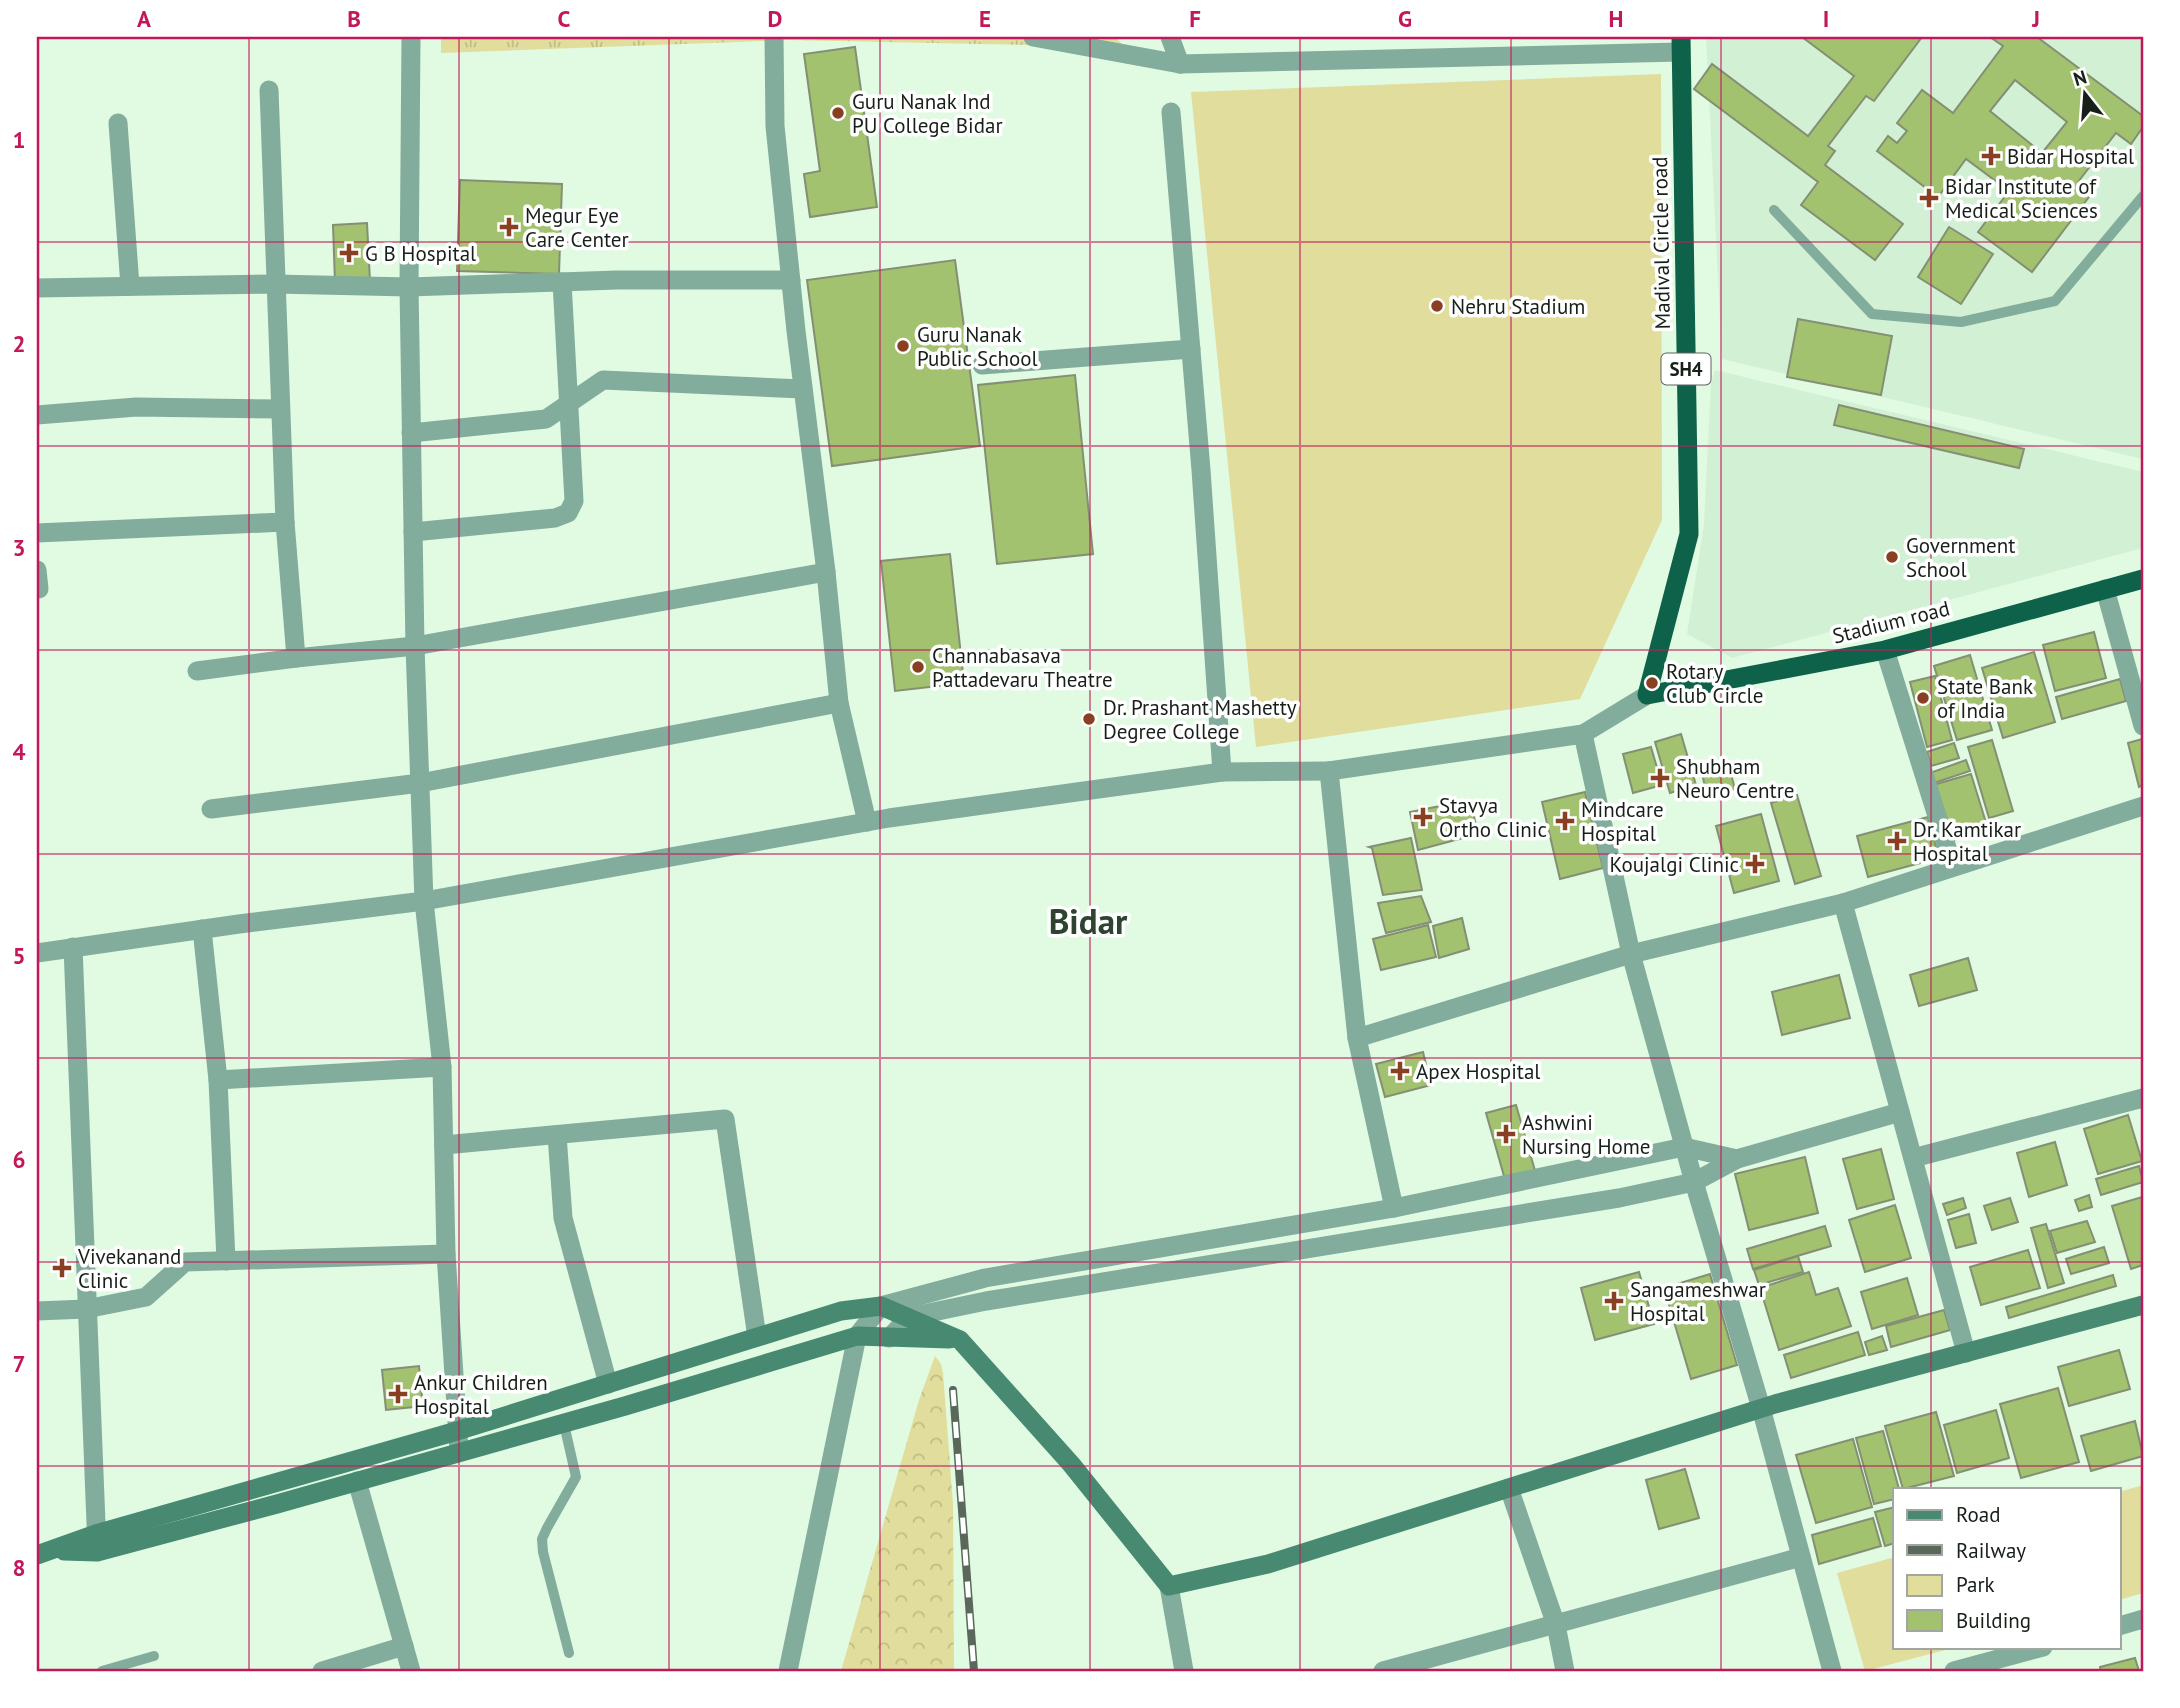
<svg xmlns="http://www.w3.org/2000/svg" width="2180" height="1708" font-family="'PT Sans',sans-serif">
	<style>
		.built { fill: #d2f1d4 }
		.grass { fill: url(#grass-tufts) }
		.forest { fill: url(#forest-crowns) }
		.park { fill: #e1dd9c }
		.building { fill: #a2c26f; stroke: #848f74; stroke-width: 2; fill-rule: evenodd }
		.lines { fill: none; stroke-linecap: round; stroke-linejoin: round }
		.service { stroke: #82ac9b; stroke-width: 10 }
		.minor { stroke: #82ac9b; stroke-width: 19 }
		.secondary { stroke: #478971; stroke-width: 19 }
		.trunk { stroke: #0e624a; stroke-width: 19 }
		.rail-casing { stroke: #59685a; stroke-width: 8 }
		.rail { stroke: #fff; stroke-width: 5; stroke-dasharray: 16; stroke-linecap: butt }
		.grid { fill: none; stroke: #c2185b; stroke-width: 2; stroke-opacity: 0.55 }
		.poi-dot { fill: #894022; stroke: #fff; stroke-width: 2.5 }
		.labels { text-anchor: middle; dominant-baseline: central; stroke-width: 7; stroke-linejoin: round; paint-order: stroke }
		.shield { fill: #fff; stroke: #5d635d; stroke-width: 2 }
		.shield-label { font-size: 19px; font-weight: bold; fill: #172018 }
		.poi-label { font-size: 21px; fill: #172018; stroke: #fff; text-anchor: start }
		.street-label { font-size: 21px; fill: #172018; stroke: #fff }
		.town-label { font-size: 35px; font-weight: bold; fill: #2e4330; stroke: #fff }
		.neatline { fill: none; stroke: #c2185b; stroke-width: 2.5 }
		.grid-label { font-size: 23px; text-anchor: middle; font-weight: bold; fill: #c2185b }
	</style>
	<defs>
		<pattern id="grass-tufts" width="24" height="20" patternUnits="userSpaceOnUse" patternTransform="scale(1.75)"><rect width="24" height="20" fill="#e1dd9c"/><path d="M3 7l-1-3M5 7V3M7 7l1-3M15 17l-1-3M17 17v-4M19 17l1-3" fill="none" stroke="#c0bd86"/></pattern>
		<pattern id="forest-crowns" width="20" height="18" patternUnits="userSpaceOnUse" patternTransform="scale(1.75)"><rect width="20" height="18" fill="#e1dd9c"/><path d="M2 6a3 3 0 1 1 6 0M12 15a3 3 0 1 1 6 0" fill="none" stroke="#c0bd86"/></pattern>
	</defs>
	<rect width="100%" height="100%" fill="#e1fae2"/>
	<g class="built">
		<polygon points="1706,37 2143,37 2143,459 1722,359"/>
		<polygon points="1715,370 2143,472 2143,548 1732,658 1687,634 1704,524 1711,383"/>
	</g>
	<polygon class="grass" points="441,37 1115,37 1125,47 788,40 441,53"/>
	<polygon class="forest" points="935,1356 941,1364 943,1373 953,1504 954,1671 841,1671 919,1400"/>
	<g class="park">
		<polygon points="1661,74 1662,520 1580,699 1256,747 1191,92"/>
		<polygon points="2143,1485 2143,1593 2119,1600 2119,1492"/>
		<polygon points="1895,1557 1895,1647 1957,1647 1865,1671 1837,1573"/>
	</g>
	<g class="building">
		<polygon points="1802,37 1922,37 1874,101 1866,96 1828,146 1835,151 1825,165 1903,224 1875,260 1801,205 1818,182 1694,89 1712,64 1808,136 1854,76"/>
		<path d="M1990 37H2037L2143 116V127L2131 144 2116 133 2078 182 2092 193 2032 272 1978 232 2009 191 1966 159 1938 197 1877 151 1888 136 1897 143 1907 131 1897 123 1922 90 1953 113 2003 46ZM2015 80 2067 122 2042 153 1990 111Z"/>
		<polygon points="855,47 877,207 810,217 804,174 820,171 804,54"/>
		<polygon points="460,180 562,184 559,274 457,271"/>
		<polygon points="367,223 370,281 335,283 333,225"/>
		<polygon points="1949,227 1993,254 1961,304 1918,277"/>
		<polygon points="955,260 980,446 832,466 807,280"/>
		<polygon points="1798,319 1892,336 1881,395 1787,377"/>
		<polygon points="1075,375 1093,554 997,564 978,385"/>
		<polygon points="1839,405 2024,449 2019,468 1834,425"/>
		<polygon points="950,554 964,683 895,691 881,561"/>
		<polygon points="2094,632 2106,678 2055,691 2043,645"/>
		<polygon points="2034,652 2055,722 2003,738 1982,668"/>
		<polygon points="1970,655 1992,730 1957,740 1934,666"/>
		<polygon points="1935,676 1952,740 1927,747 1910,682"/>
		<polygon points="2120,679 2126,701 2062,719 2056,697"/>
		<polygon points="1681,734 1696,785 1670,793 1655,742"/>
		<polygon points="2142,739 2143,785 2139,787 2128,743"/>
		<polygon points="1992,740 2013,811 1989,818 1968,747"/>
		<polygon points="1954,743 1959,758 1931,766 1927,752"/>
		<polygon points="1651,747 1662,785 1633,793 1623,754"/>
		<polygon points="1966,760 1970,771 1934,783 1930,773"/>
		<polygon points="1728,763 1735,789 1707,796 1701,769"/>
		<polygon points="1971,774 1988,829 1950,841 1933,785"/>
		<polygon points="1585,792 1603,868 1560,879 1542,802"/>
		<polygon points="1797,795 1821,876 1795,884 1771,803"/>
		<polygon points="1470,800 1478,834 1418,850 1410,812"/>
		<polygon points="1761,814 1779,881 1734,893 1716,826"/>
		<polygon points="1928,817 1939,858 1868,877 1857,836"/>
		<polygon points="1411,838 1422,890 1383,895 1372,848 1369,847"/>
		<polygon points="1421,896 1431,922 1386,933 1378,903"/>
		<polygon points="1462,918 1469,949 1439,958 1433,926"/>
		<polygon points="1428,925 1436,957 1381,970 1373,939"/>
		<polygon points="1968,958 1977,990 1919,1006 1910,975"/>
		<polygon points="1839,975 1850,1018 1782,1035 1772,992"/>
		<polygon points="1423,1052 1431,1085 1385,1097 1376,1064"/>
		<polygon points="1516,1105 1536,1174 1506,1183 1486,1113"/>
		<polygon points="2128,1115 2142,1161 2098,1174 2084,1129"/>
		<polygon points="2055,1142 2067,1185 2029,1197 2017,1153"/>
		<polygon points="1881,1149 1894,1199 1857,1209 1843,1159"/>
		<polygon points="1805,1157 1818,1213 1749,1230 1735,1174"/>
		<polygon points="2139,1166 2143,1182 2101,1195 2096,1179"/>
		<polygon points="2089,1195 2092,1207 2079,1211 2075,1200"/>
		<polygon points="2142,1197 2143,1265 2131,1269 2112,1206"/>
		<polygon points="1963,1198 1966,1208 1947,1215 1943,1204"/>
		<polygon points="2010,1198 2018,1222 1992,1230 1984,1206"/>
		<polygon points="1895,1205 1911,1258 1865,1272 1849,1220"/>
		<polygon points="1969,1214 1976,1243 1956,1248 1948,1220"/>
		<polygon points="2087,1221 2095,1242 2057,1253 2050,1231"/>
		<polygon points="2046,1224 2064,1283 2048,1288 2031,1228"/>
		<polygon points="1825,1226 1831,1246 1753,1269 1747,1249"/>
		<polygon points="2104,1247 2109,1263 2071,1274 2066,1259"/>
		<polygon points="2028,1250 2040,1288 1981,1305 1970,1267"/>
		<polygon points="1798,1256 1803,1272 1759,1285 1754,1270"/>
		<polygon points="1639,1272 1654,1324 1595,1340 1581,1288"/>
		<polygon points="1809,1272 1816,1295 1838,1288 1851,1326 1779,1350 1760,1288"/>
		<polygon points="1710,1274 1737,1365 1691,1379 1664,1288"/>
		<polygon points="2113,1275 2116,1286 2009,1318 2006,1307"/>
		<polygon points="1907,1278 1918,1315 1872,1329 1861,1292"/>
		<polygon points="1944,1310 1950,1330 1891,1347 1886,1326"/>
		<polygon points="1858,1332 1865,1355 1791,1378 1784,1355"/>
		<polygon points="1882,1336 1887,1350 1869,1355 1865,1342"/>
		<polygon points="2119,1350 2130,1389 2069,1406 2058,1367"/>
		<polygon points="419,1366 423,1406 386,1410 382,1370"/>
		<polygon points="2058,1388 2079,1462 2021,1478 2000,1404"/>
		<polygon points="1996,1410 2009,1458 1957,1473 1944,1425"/>
		<polygon points="1936,1412 1954,1476 1903,1489 1885,1426"/>
		<polygon points="2135,1421 2143,1456 2091,1471 2081,1436"/>
		<polygon points="1883,1431 1899,1489 1895,1489 1895,1499 1874,1504 1856,1438"/>
		<polygon points="1853,1439 1872,1507 1816,1523 1796,1455"/>
		<polygon points="1685,1469 1699,1518 1659,1529 1646,1480"/>
		<polygon points="1895,1507 1895,1543 1885,1546 1875,1512"/>
		<polygon points="1873,1518 1881,1546 1819,1564 1812,1535"/>
		<polygon points="2135,1658 2139,1671 2101,1671 2100,1667"/>
	</g>
	<g class="lines">
		<g class="service">
			<polyline points="1774,210 1872,314 1961,322 2055,301 2143,196"/>
			<polyline points="564,1424 576,1477 547,1528 542,1539 543,1552 569,1653"/>
			<polyline points="102,1671 154,1656"/>
		</g>
		<g class="minor">
			<polyline points="411,37 409,287 415,646 424,901 442,1067 446,1254 459,1451"/>
			<polyline points="774,37 775,126 796,331 826,572 839,703 867,822"/>
			<polyline points="1033,37 1180,64 1680,52"/>
			<polyline points="1170,37 1180,64"/>
			<polyline points="269,90 285,522 296,658"/>
			<polyline points="1171,112 1201,470 1222,772"/>
			<polyline points="118,123 130,286"/>
			<polyline points="37,288 275,284 409,287 617,280 791,280"/>
			<polyline points="982,365 1191,349"/>
			<polyline points="37,415 136,407 280,409"/>
			<polyline points="411,433 546,419 603,380 803,389"/>
			<polyline points="413,532 555,518 568,513 574,501 562,282"/>
			<polyline points="37,533 285,522"/>
			<polyline points="37,570 39,589"/>
			<polyline points="2105,589 2143,726"/>
			<polyline points="1885,650 1953,867"/>
			<polyline points="197,671 296,658 415,646 826,572"/>
			<polyline points="1583,734 1631,954 1694,1182 1761,1408 1832,1671"/>
			<polyline points="211,809 420,783 839,703"/>
			<polyline points="1843,903 1966,1353"/>
			<polyline points="202,929 218,1080 442,1067"/>
			<polyline points="73,947 97,1548"/>
			<polyline points="37,953 239,924 424,901 889,818 1222,772 1329,771"/>
			<polyline points="1357,1038 1631,954 1843,903 2143,806"/>
			<polyline points="218,1080 226,1261"/>
			<polyline points="557,1135 563,1218 608,1384"/>
			<polyline points="444,1145 725,1119 757,1337"/>
			<polyline points="1913,1158 2143,1098"/>
			<polyline points="1394,1208 1357,1038 1329,771 1583,734 1647,695"/>
			<polyline points="37,1311 86,1309 146,1297 185,1262 446,1254"/>
			<polyline points="889,1338 909,1317 986,1301 1619,1198 1694,1182 1737,1159 1900,1112"/>
			<polyline points="357,1481 411,1671"/>
			<polyline points="1509,1488 1556,1625 1565,1671"/>
			<polyline points="1169,1586 1184,1671"/>
			<polyline points="2119,1626 2143,1619"/>
			<polyline points="322,1671 404,1646"/>
			<polyline points="788,1671 857,1336 881,1306 985,1278 1394,1208 1684,1147 1737,1159"/>
			<polyline points="1383,1671 1801,1557"/>
			<polyline points="1954,1671 2043,1647"/>
		</g>
		<g class="secondary">
			<polyline points="64,1551 97,1552 277,1504 625,1406 857,1336 949,1339"/>
			<polyline points="37,1555 96,1534 457,1431 841,1311 881,1306 960,1340 1071,1464 1169,1586 1268,1564 1775,1404 2143,1305"/>
		</g>
		<polyline class="trunk" points="1681,37 1689,534 1647,695 1885,650 2143,579"/>
		<g class="rail-casing">
			<polyline id="rail" points="953,1390 974,1671"/>
		</g>
		<use href="#rail" class="rail"/>
	</g>
	<path class="grid" d="M249 37V1671M459 37V1671M669 37V1671M880 37V1671M1090 37V1671M1300 37V1671M1511 37V1671M1721 37V1671M1931 37V1489M37 242H2143M37 446H2143M37 650H2143M37 854H2143M37 1058H2143M37 1262H2143M37 1466H2143M1931 1647V1671"/>
	<g class="poi-dot">
		<circle cx="838" cy="113" r="7"/>
		<path d="M1987.5 145.5h7v7h7v7h-7v7h-7v-7h-7v-7h7z"/>
		<path d="M1925.5 187.5h7v7h7v7h-7v7h-7v-7h-7v-7h7z"/>
		<path d="M505.5 216.5h7v7h7v7h-7v7h-7v-7h-7v-7h7z"/>
		<path d="M345.5 242.5h7v7h7v7h-7v7h-7v-7h-7v-7h7z"/>
		<circle cx="1437" cy="306" r="7"/>
		<circle cx="903" cy="346" r="7"/>
		<circle cx="1892" cy="557" r="7"/>
		<circle cx="918" cy="667" r="7"/>
		<circle cx="1652" cy="683" r="7"/>
		<circle cx="1923" cy="698" r="7"/>
		<circle cx="1089" cy="719" r="7"/>
		<path d="M1656.5 767.5h7v7h7v7h-7v7h-7v-7h-7v-7h7z"/>
		<path d="M1419.5 806.5h7v7h7v7h-7v7h-7v-7h-7v-7h7z"/>
		<path d="M1561.5 810.5h7v7h7v7h-7v7h-7v-7h-7v-7h7z"/>
		<path d="M1893.5 830.5h7v7h7v7h-7v7h-7v-7h-7v-7h7z"/>
		<path d="M1751.5 853.5h7v7h7v7h-7v7h-7v-7h-7v-7h7z"/>
		<path d="M1396.5 1060.5h7v7h7v7h-7v7h-7v-7h-7v-7h7z"/>
		<path d="M1502.5 1123.5h7v7h7v7h-7v7h-7v-7h-7v-7h7z"/>
		<path d="M58.5 1257.5h7v7h7v7h-7v7h-7v-7h-7v-7h7z"/>
		<path d="M1610.5 1290.5h7v7h7v7h-7v7h-7v-7h-7v-7h7z"/>
		<path d="M394.5 1383.5h7v7h7v7h-7v7h-7v-7h-7v-7h7z"/>
	</g>
	<g class="labels">
		<rect class="shield" x="1661.5" y="353.5" width="49" height="31" rx="5"/>
		<g class="shield-label">
			<text x="1686" y="369">SH4</text>
		</g>
		<g class="poi-label">
			<text x="852" y="101">Guru Nanak Ind<tspan x="852" dy="24">PU College Bidar</tspan></text>
			<text x="2007" y="156">Bidar Hospital</text>
			<text x="1945" y="186">Bidar Institute of<tspan x="1945" dy="24">Medical Sciences</tspan></text>
			<text x="525" y="215">Megur Eye<tspan x="525" dy="24">Care Center</tspan></text>
			<text x="365" y="253">G B Hospital</text>
			<text x="1451" y="306">Nehru Stadium</text>
			<text x="917" y="334">Guru Nanak<tspan x="917" dy="24">Public School</tspan></text>
			<text x="1906" y="545">Government<tspan x="1906" dy="24">School</tspan></text>
			<text x="932" y="655">Channabasava<tspan x="932" dy="24">Pattadevaru Theatre</tspan></text>
			<text x="1666" y="671">Rotary<tspan x="1666" dy="24">Club Circle</tspan></text>
			<text x="1937" y="686">State Bank<tspan x="1937" dy="24">of India</tspan></text>
			<text x="1103" y="707">Dr. Prashant Mashetty<tspan x="1103" dy="24">Degree College</tspan></text>
			<text x="1676" y="766">Shubham<tspan x="1676" dy="24">Neuro Centre</tspan></text>
			<text x="1439" y="805">Stavya<tspan x="1439" dy="24">Ortho Clinic</tspan></text>
			<text x="1581" y="809">Mindcare<tspan x="1581" dy="24">Hospital</tspan></text>
			<text x="1913" y="829">Dr. Kamtikar<tspan x="1913" dy="24">Hospital</tspan></text>
			<text x="1739" y="864" text-anchor="end">Koujalgi Clinic</text>
			<text x="1416" y="1071">Apex Hospital</text>
			<text x="1522" y="1122">Ashwini<tspan x="1522" dy="24">Nursing Home</tspan></text>
			<text x="78" y="1256">Vivekanand<tspan x="78" dy="24">Clinic</tspan></text>
			<text x="1630" y="1289">Sangameshwar<tspan x="1630" dy="24">Hospital</tspan></text>
			<text x="414" y="1382">Ankur Children<tspan x="414" dy="24">Hospital</tspan></text>
		</g>
		<g class="street-label">
			<text transform="translate(1661 243) rotate(-91)">Madival Circle road</text>
			<text transform="translate(1891 622) rotate(-14)">Stadium road</text>
		</g>
		<g class="town-label">
			<text x="1088" y="921">Bidar</text>
		</g>
	</g>
	<rect width="2180" height="1708" fill="none" stroke="#ffffff" stroke-width="77"/>
	<rect x="1893" y="1488" width="228" height="161" fill="#ffffff" stroke="#a2a6a3" stroke-width="2"/>
	<rect x="1907" y="1510" width="35" height="10" fill="#478971" stroke="#a2a6a3" stroke-width="2"/>
	<text x="1956" y="1522" font-size="21" fill="#172018">Road</text>
	<rect x="1907" y="1545" width="35" height="10" fill="#59685a" stroke="#a2a6a3" stroke-width="2"/>
	<text x="1956" y="1558" font-size="21" fill="#172018">Railway</text>
	<rect x="1907" y="1575" width="35" height="21" fill="#e1dd9c" stroke="#a2a6a3" stroke-width="2"/>
	<text x="1956" y="1592" font-size="21" fill="#172018">Park</text>
	<rect x="1907" y="1610" width="35" height="21" fill="#a2c26f" stroke="#a2a6a3" stroke-width="2"/>
	<text x="1956" y="1628" font-size="21" fill="#172018">Building</text>
	<g transform="translate(2085 94) rotate(343)" stroke="#ffffff" stroke-width="5" paint-order="stroke">
	<path d="M0-5L12 26L0 18L-12 26Z" fill="#172018"/>
	<text y="-10" font-size="19" font-weight="bold" text-anchor="middle" fill="#172018">N</text>
	</g>
	<rect x="38" y="38" width="2104" height="1632" class="neatline"/>
	<g class="grid-label">
		<text x="144" y="27">A</text>
		<text x="354" y="27">B</text>
		<text x="564" y="27">C</text>
		<text x="775" y="27">D</text>
		<text x="985" y="27">E</text>
		<text x="1195" y="27">F</text>
		<text x="1405" y="27">G</text>
		<text x="1616" y="27">H</text>
		<text x="1826" y="27">I</text>
		<text x="2036" y="27">J</text>
		<text x="19" y="148">1</text>
		<text x="19" y="352">2</text>
		<text x="19" y="556">3</text>
		<text x="19" y="760">4</text>
		<text x="19" y="964">5</text>
		<text x="19" y="1168">6</text>
		<text x="19" y="1372">7</text>
		<text x="19" y="1576">8</text>
	</g>
</svg>
